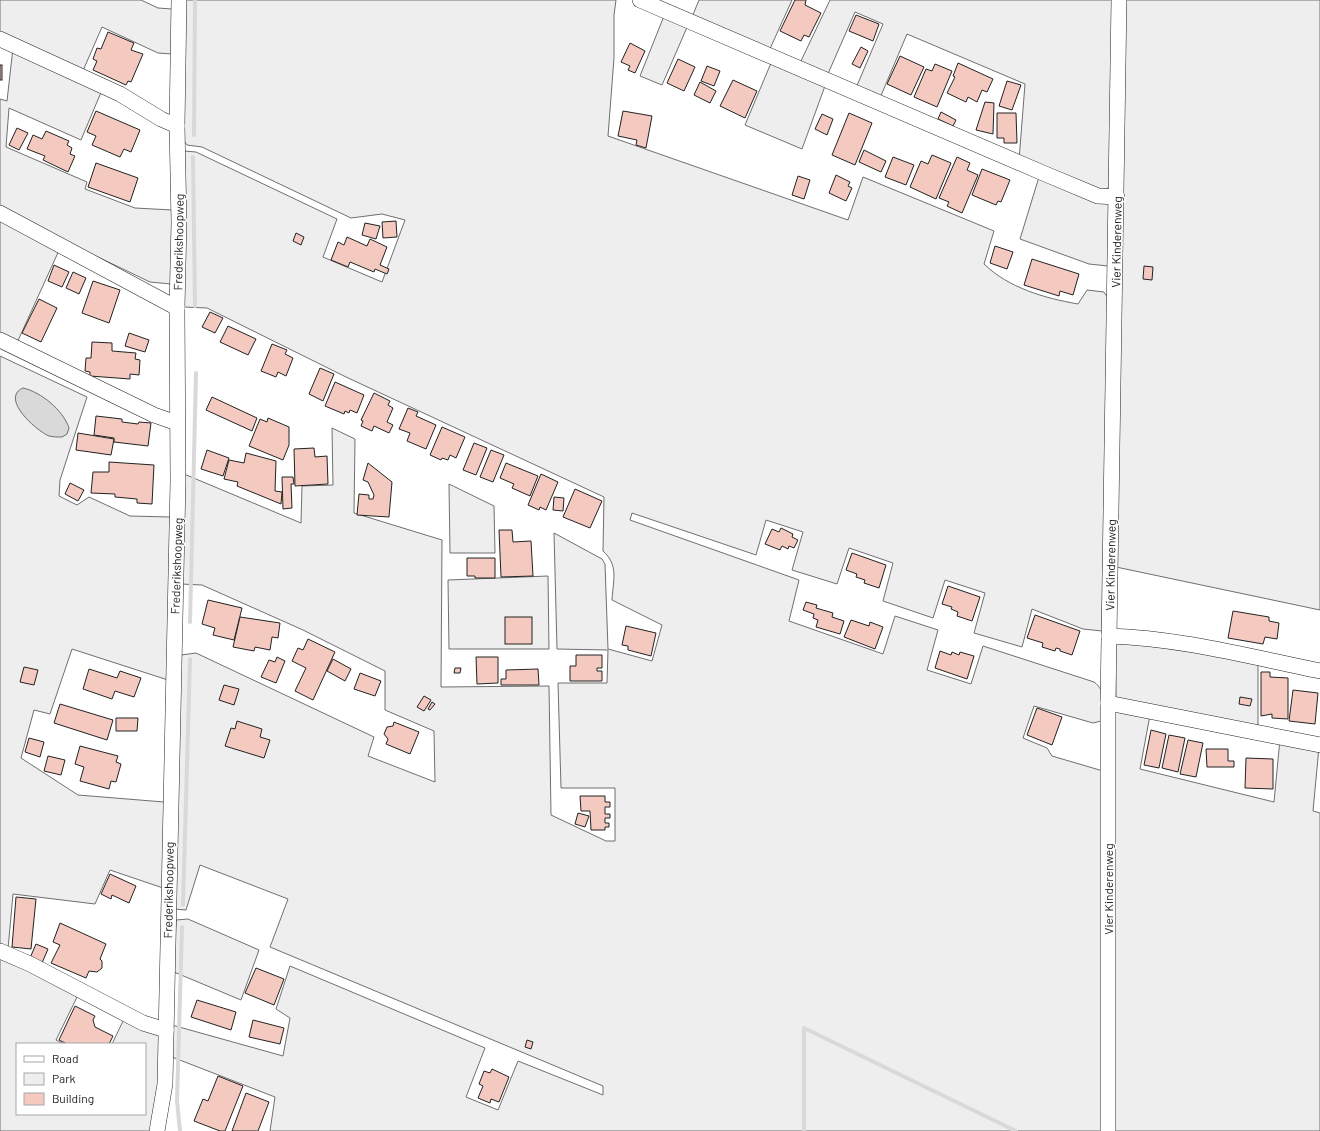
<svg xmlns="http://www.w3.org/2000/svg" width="1320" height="1131" font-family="Barlow,sans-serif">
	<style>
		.green { fill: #eee; stroke: #6f6f6f }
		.water { fill: #d9d9d9; stroke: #6f6f6f }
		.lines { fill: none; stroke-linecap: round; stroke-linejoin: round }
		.stream { stroke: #d9d9d9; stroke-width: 4 }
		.building { fill: #f3c9c0; stroke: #222 }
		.minor-casing { stroke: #222; stroke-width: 16 }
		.minor { stroke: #fff; stroke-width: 15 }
		.labels { text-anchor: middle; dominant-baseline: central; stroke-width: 3; stroke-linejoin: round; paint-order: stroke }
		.street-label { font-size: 12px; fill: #222; stroke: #fff }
	</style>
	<rect width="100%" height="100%" fill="#fff"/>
	<g class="green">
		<polygon points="0,0 141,0 158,8 172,9 172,54 158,53 102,27 82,73 0,35"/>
		<path d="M185 0H616L614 15V58L608 136 848 220 863 177 994 231 984 264C1009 288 1044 298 1078 304L1087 290 1104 292 1108 298 1102 631 1083 629 1032 609 1022 647 974 633 985 593 945 580 933 618 883 601 893 563 849 548 837 584 792 570 803 532 766 520 756 555 632 513 630 520 799 580 789 621 883 654 895 616 938 630 927 670 971 684 983 646 1094 682C1107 691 1102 707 1101 721L1093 723 1034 706 1023 738 1047 748 1052 756 1103 771 1102 1131H270L275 1097 172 1057V1025L283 1056 290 1018 276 1009 290 966 485 1048 466 1097 498 1110 518 1061 603 1095V1086L270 947 288 899 200 865 186 910 174 909 181 655 196 653 374 737 368 756 435 782 434 731 385 710V671L303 630 202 585 181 584 184 474 301 523 302 486 333 485 332 428 355 439 354 513 442 540 441 687 549 686 551 815 606 841H615V788H561L558 683H607L608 650 557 649 554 533 602 559 605 564 608 649 652 661 662 625 612 600C613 581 619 565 603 551L604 497 346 377 207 308 184 307V151L196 152 337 219 323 257 382 282 405 220 382 214 351 218 202 147 187 145 184 141Z"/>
		<polygon points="699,0 792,0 769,51 692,17"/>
		<polygon points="830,0 1113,0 1109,186 1106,191 1102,192 1019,160 1025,84 907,34 880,98 856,88 883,24 855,12 827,76 800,63"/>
		<polygon points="1124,0 1320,0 1320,610 1116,567"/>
		<polygon points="664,16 688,25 662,85 640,76"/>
		<polygon points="13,48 102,90 81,140 9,108 6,147 87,182 85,189 135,208 172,210 171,284 150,282 0,210 0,99 7,101"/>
		<polygon points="771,63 825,86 802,149 745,125"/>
		<polygon points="1039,177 1110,201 1108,266 1089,264 1020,239"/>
		<polygon points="0,217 61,246 16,345 0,337"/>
		<polygon points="0,356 87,397 60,480 59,496 77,505 89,497 130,516 170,517 168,680 72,649 50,714 34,710 21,758 78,795 164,802 163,888 110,870 95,904 13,894 8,949 0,946"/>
		<polygon points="449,484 494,506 495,553 450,553"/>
		<polygon points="548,576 549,649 449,649 448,580"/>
		<polygon points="1119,640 1258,662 1258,726 1116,699 1115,641"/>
		<polygon points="1115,711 1150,715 1140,769 1274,802 1280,739 1319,747 1313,811 1320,813 1320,1131 1114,1131"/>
		<polygon points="188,919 259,950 241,1000 174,972 176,920"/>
		<polygon points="0,953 79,993 56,1040 64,1044 17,1044 17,1114 145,1114 145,1044 112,1044 124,1019 162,1031 156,1107 151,1131 0,1131"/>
	</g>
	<path class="water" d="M23 388C41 392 63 410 69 428L67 434 62 437C58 437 53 437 49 436 35 430 0 398 23 388Z"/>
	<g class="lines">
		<g class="stream">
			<polyline points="194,135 195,0"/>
			<polyline points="193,157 195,306"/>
			<polyline points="190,622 196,373"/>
			<polyline points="183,905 190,659"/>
			<polyline points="180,1131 177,1101 182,927"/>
			<polyline points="804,1131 804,1028 1016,1131"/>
		</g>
	</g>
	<g class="building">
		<polygon points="795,0 806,0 805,5 821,13 809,37 804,35 801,41 780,31"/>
		<polygon points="856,15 879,24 873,41 849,31"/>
		<polygon points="108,32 134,43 131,50 143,54 131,82 128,81 126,85 93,70 97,61 93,59 97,48 101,49"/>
		<polygon points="630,43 645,51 635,73 628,70 630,66 621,62"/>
		<polygon points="861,47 868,51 860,68 852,64"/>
		<polygon points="900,56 924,67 911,95 887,84"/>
		<polygon points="678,59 695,67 684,91 667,83"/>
		<polygon points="958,63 993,79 987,92 982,90 977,102 968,97 966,102 947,93 955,77 953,76"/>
		<polygon points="935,64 952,71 937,107 914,97 926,69 932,71"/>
		<rect x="0" y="65" width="2" height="15"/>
		<polygon points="707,66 720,71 714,86 701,81"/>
		<polygon points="733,80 757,91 745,118 720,106"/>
		<polygon points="1007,81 1021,85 1012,110 999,106"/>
		<polygon points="700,82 716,91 710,103 694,95"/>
		<polygon points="985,102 994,103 993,134 976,130"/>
		<polygon points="96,111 140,130 131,152 124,149 120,157 92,145 96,136 87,132"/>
		<polygon points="623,111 652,116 646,148 636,145 637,140 618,136"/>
		<polygon points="941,112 956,120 953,126 938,119"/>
		<polygon points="849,113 872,123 855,165 832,155"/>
		<polygon points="997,113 1016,113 1017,143 1004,143 1004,138 997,138"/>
		<polygon points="822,114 833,119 827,135 815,129"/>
		<polygon points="17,128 28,133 19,150 9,145"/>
		<polygon points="46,131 69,141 67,145 72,148 70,154 75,156 68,172 43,160 45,156 27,149 33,135 42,139"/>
		<polygon points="864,150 886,161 881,172 859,162"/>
		<polygon points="932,155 951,163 936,199 910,187 921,161 928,164"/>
		<polygon points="893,157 914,165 906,185 885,177"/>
		<polygon points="957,157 970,163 967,170 978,175 962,213 947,206 949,202 939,198"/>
		<polygon points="96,163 138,178 130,202 88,187"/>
		<polygon points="982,169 1010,180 1001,202 998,201 996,205 972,195"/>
		<polygon points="836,175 850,182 848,186 852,188 846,201 829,193"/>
		<polygon points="798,176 810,180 804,199 792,195"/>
		<polygon points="396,221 397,237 383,238 382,222"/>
		<polygon points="365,223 380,226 376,239 362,235"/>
		<polygon points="296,233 304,237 301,245 293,241"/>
		<polygon points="347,237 367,246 370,239 387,247 380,265 389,269 387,274 375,269 374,272 350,262 348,267 331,260 338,242 344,245"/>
		<polygon points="995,246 1013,252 1007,269 990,263"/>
		<polygon points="1032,259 1079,274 1073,295 1060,291 1059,296 1024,285"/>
		<polygon points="54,265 69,272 62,287 48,281"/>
		<polygon points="1144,266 1153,267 1152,280 1143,279"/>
		<polygon points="73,272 86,278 79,294 66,288"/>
		<polygon points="93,281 120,290 109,323 82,313"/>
		<polygon points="39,299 57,308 41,342 22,333"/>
		<polygon points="210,312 223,318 215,333 202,327"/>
		<polygon points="228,326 256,339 248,355 220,342"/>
		<polygon points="129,333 149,340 145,352 125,346"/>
		<polygon points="92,342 112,343 112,351 136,353 135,359 140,360 139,375 130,374 130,379 90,376 90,372 85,371 86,358 91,358"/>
		<polygon points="272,344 287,350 285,354 293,358 286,376 278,372 276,377 261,371"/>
		<polygon points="320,368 334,374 323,401 309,394"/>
		<polygon points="335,382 364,395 357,413 350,410 349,413 345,411 344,414 325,406"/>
		<polygon points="374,393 390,401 388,405 393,408 387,422 393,425 389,433 374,426 372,431 361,426 363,421 361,420"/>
		<polygon points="212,397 257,418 252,431 206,410"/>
		<polygon points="408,408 418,412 416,416 436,425 426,449 407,441 410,433 399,429"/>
		<polygon points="96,416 122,419 122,422 138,424 139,422 151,423 148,446 114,442 114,438 94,435"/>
		<polygon points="268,418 289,427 289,445 283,460 249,446 260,419 267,422"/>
		<polygon points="442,427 465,437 456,458 450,455 448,460 442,458 441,460 430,455"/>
		<polygon points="78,433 114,439 111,455 76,450"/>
		<polygon points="474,443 487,448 476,475 463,470"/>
		<polygon points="314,448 315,457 327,456 328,484 295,486 294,449"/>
		<polygon points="207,450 229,458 223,476 201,469"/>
		<polygon points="491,450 504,455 493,482 480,477"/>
		<polygon points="246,453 276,461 275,491 282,492 281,504 237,486 238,482 224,479 229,460 244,463"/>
		<polygon points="109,462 154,465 152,504 137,503 137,499 115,497 115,494 91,493 93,472 109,472"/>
		<polygon points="368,463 392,482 389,517 357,515 359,494 369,495 369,499 373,499 374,495 368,482 363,480"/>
		<polygon points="506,463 538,476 530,496 512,488 514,484 500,478"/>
		<polygon points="541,474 558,482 546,510 540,507 539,510 528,505"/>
		<polygon points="282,477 293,477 294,484 291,484 292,508 283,509"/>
		<polygon points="70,483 84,490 78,501 65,494"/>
		<polygon points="575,489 602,501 590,528 563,517"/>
		<polygon points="554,497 564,498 563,511 553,510"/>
		<polygon points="781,528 793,534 792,537 798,540 794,548 789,546 788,549 782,546 780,550 765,544 772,529 779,532"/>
		<polygon points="499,530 512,530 513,542 531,541 533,576 501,577"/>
		<polygon points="852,553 886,565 879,588 864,583 865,580 856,577 857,574 846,570"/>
		<polygon points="467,558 495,558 495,578 475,578 475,576 467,576"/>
		<polygon points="948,586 980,597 972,621 957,616 958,612 951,609 952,607 942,604"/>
		<polygon points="208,600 242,608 234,640 213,635 215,628 202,624"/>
		<polygon points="806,602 817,605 816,608 833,613 832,617 844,621 840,634 816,627 818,620 813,618 814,614 803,610"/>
		<polygon points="1233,611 1269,617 1269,621 1279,623 1277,639 1265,637 1263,644 1228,638"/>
		<polygon points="1035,615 1080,631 1072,655 1060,651 1060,649 1056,648 1055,651 1042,647 1043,643 1027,638"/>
		<polygon points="240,617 280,623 278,638 272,637 270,650 255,647 254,651 233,647"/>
		<rect x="505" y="617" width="27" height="27"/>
		<polygon points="851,620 869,626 870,622 883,627 875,649 844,637"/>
		<polygon points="626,626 656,633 651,656 628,650 628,646 622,645"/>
		<polygon points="308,639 335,652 313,700 295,691 306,668 292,661 298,648 303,650"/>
		<polygon points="940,651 951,655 952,652 959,655 960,652 974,656 967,679 935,668"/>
		<polygon points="576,655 602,655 602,668 597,668 597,671 602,671 602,681 570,681 570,666 576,666"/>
		<polygon points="277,657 285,661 276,683 261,677 269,660 275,662"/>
		<polygon points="476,657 498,657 498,683 477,684"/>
		<polygon points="333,659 351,669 345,681 327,671"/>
		<polygon points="24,667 38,670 34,685 20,682"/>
		<polygon points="455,668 461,668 460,673 454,673"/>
		<polygon points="89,669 117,678 120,671 141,678 134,697 115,691 112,699 83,689"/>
		<polygon points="538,669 539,685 501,685 501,679 506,679 506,670"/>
		<polygon points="1261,672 1270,672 1270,677 1288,678 1288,719 1272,718 1272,714 1261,716"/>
		<polygon points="360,673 381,681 375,696 354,689"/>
		<polygon points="224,685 239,689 234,705 219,700"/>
		<polygon points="1293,690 1318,693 1315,724 1289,721"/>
		<polygon points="424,696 431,700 424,711 417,707"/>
		<polygon points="1240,697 1252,699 1250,706 1239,704"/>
		<polygon points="432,702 435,704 430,710 428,709"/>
		<polygon points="60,704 113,720 107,740 54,723"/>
		<polygon points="1037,708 1062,717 1052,745 1027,735"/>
		<polygon points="116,718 138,718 137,731 116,731"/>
		<polygon points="237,721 262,729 260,737 270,740 264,758 225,746 231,728 235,729"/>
		<polygon points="394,722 419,732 410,754 386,744 388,739 384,734 387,727 393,726"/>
		<polygon points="1151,730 1166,734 1159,768 1144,765"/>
		<polygon points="1169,735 1185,738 1178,772 1162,768"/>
		<polygon points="29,738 44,742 40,757 25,752"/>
		<polygon points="1188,740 1203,743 1196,777 1180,774"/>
		<polygon points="80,746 118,756 116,762 121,764 116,782 111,781 109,789 80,781 84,767 75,764"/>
		<polygon points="1206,749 1228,749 1228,761 1234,761 1234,767 1207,767"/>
		<polygon points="48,756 65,760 61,775 44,771"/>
		<polygon points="1246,758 1273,759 1273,789 1245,788"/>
		<polygon points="580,796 605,796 605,802 610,802 610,807 605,807 605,814 610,814 610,818 605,818 605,823 609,823 609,827 605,827 605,830 591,830 590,811 581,811"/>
		<polygon points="578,813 589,816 585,827 575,824"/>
		<polygon points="110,874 136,886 129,903 112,895 111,899 101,894"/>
		<polygon points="16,897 36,899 31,949 12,947"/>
		<polygon points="60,923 106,944 100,959 102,961 102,968 97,972 89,971 86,978 51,963 60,945 53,942"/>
		<polygon points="36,944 48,949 42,963 30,958"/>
		<polygon points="256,968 284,979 274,1005 245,993"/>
		<polygon points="197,1000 236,1012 231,1030 191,1017"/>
		<polygon points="75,1006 95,1016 93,1020 95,1027 113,1036 109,1044 67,1044 59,1040"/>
		<polygon points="253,1020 284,1028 280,1044 249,1037"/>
		<polygon points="527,1040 533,1042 531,1049 525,1047"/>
		<polygon points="492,1069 509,1077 499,1102 491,1099 490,1103 478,1098 483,1086 479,1084 484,1071 490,1073"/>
		<polygon points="218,1076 243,1086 225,1131 220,1131 194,1121 203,1099 208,1101"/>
		<polygon points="246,1093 269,1102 258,1131 232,1131"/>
	</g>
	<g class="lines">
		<g class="minor-casing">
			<g id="minor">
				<polyline points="640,0 1043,173 1098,196 1117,197"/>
				<polyline points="0,39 120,94 161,119 177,126"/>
				<polyline points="0,213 177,308"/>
				<polyline points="0,340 154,415 177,423"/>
				<path d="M1109 636C1180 638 1251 657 1320 671"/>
				<polyline points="1108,703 1320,745"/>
				<polyline points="0,951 30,964 143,1023 166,1030"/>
				<polyline points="157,1131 165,1084 178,481 177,308 179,222 177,126 179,0"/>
				<polyline points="1108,1131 1108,703 1119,0"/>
			</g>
		</g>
		<use href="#minor" class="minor"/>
	</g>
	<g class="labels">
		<g class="street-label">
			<text transform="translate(178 242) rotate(-89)">Frederikshoopweg</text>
			<text transform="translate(1116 242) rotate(-89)">Vier Kinderenweg</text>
			<text transform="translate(1110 565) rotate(-89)">Vier Kinderenweg</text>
			<text transform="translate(176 566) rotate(-88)">Frederikshoopweg</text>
			<text transform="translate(1108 889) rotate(-90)">Vier Kinderenweg</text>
			<text transform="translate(168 890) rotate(-89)">Frederikshoopweg</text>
		</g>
	</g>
	<rect x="16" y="1043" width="130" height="72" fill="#ffffff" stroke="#a7a7a7"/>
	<rect x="24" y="1056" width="20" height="6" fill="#ffffff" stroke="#a7a7a7"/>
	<text x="52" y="1063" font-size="12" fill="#222222">Road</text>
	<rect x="24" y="1073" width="20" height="12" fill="#eeeeee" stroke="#a7a7a7"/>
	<text x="52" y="1083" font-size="12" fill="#222222">Park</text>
	<rect x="24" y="1093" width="20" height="12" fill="#f3c9c0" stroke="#a7a7a7"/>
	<text x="52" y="1103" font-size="12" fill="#222222">Building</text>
</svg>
